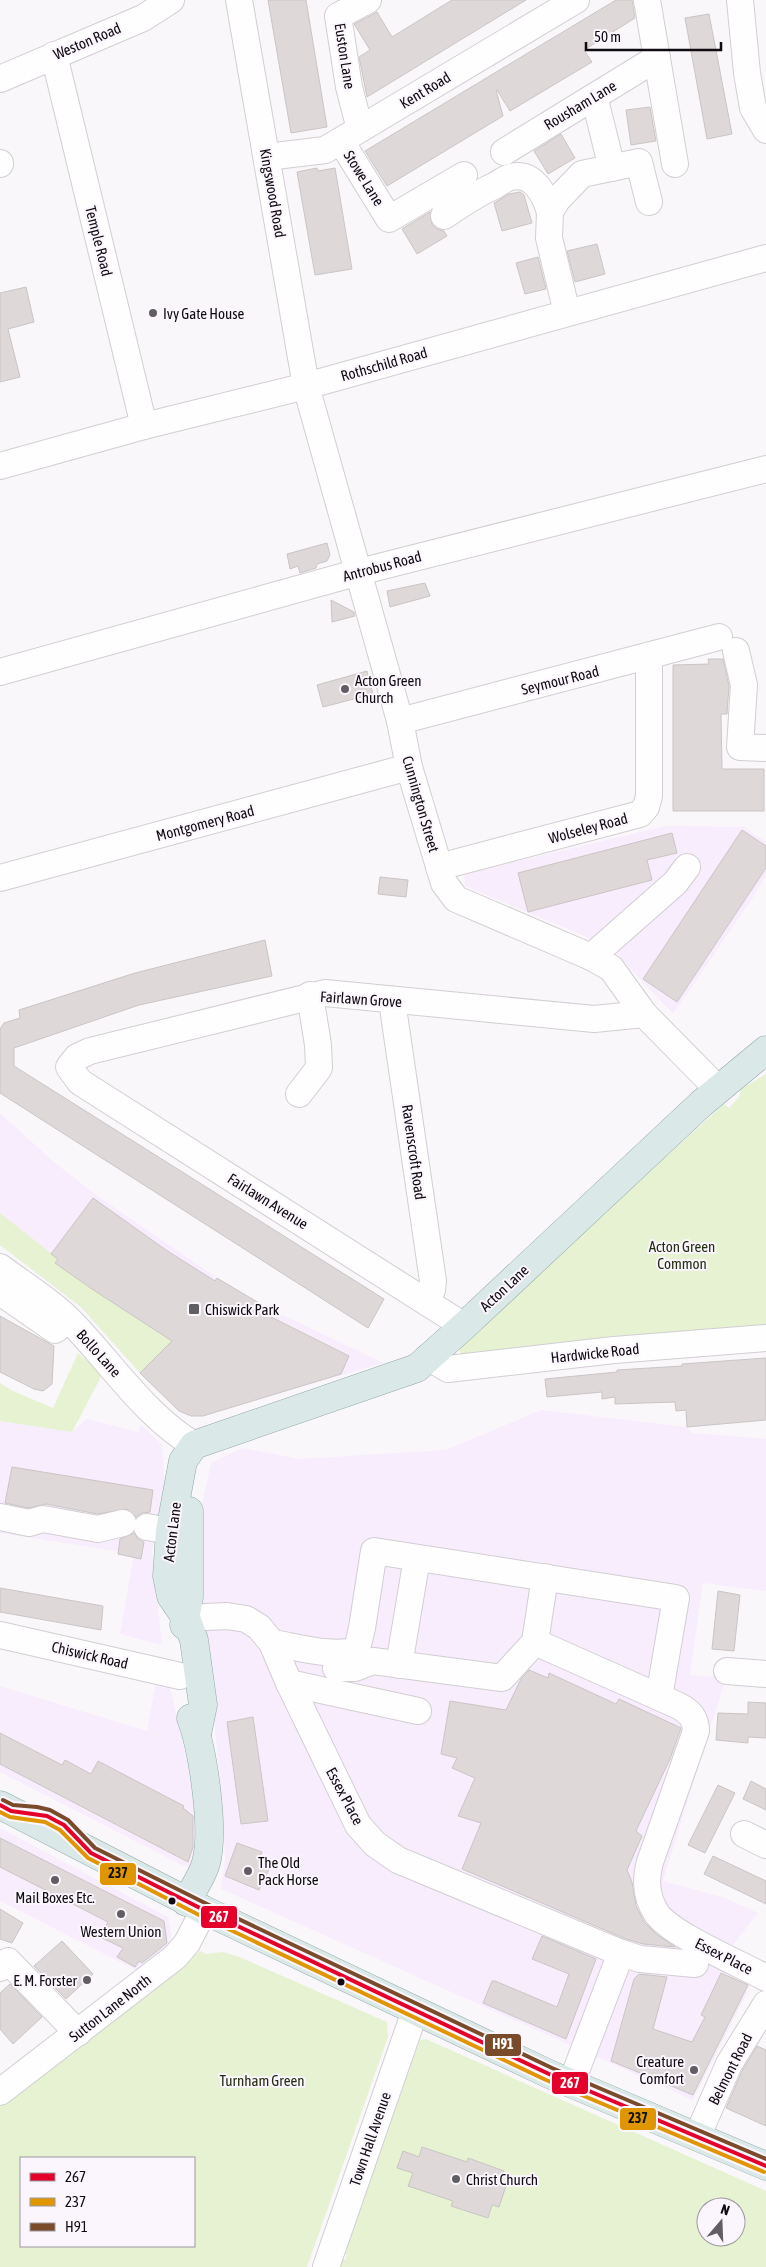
<svg xmlns="http://www.w3.org/2000/svg" width="766" height="2267" font-family="'Asap Condensed',sans-serif">
	<style>
		.built { fill: #f8edfd }
		.green { fill: #e6f2d2; fill-rule: evenodd }
		.building { fill: #ded9d8; stroke: #cac5c5 }
		.lines { fill: none; stroke-linecap: round; stroke-linejoin: round }
		.minor-casing { stroke: #d2ced3; stroke-width: 28 }
		.major-casing { stroke: #8fa8a7; stroke-width: 29 }
		.minor { stroke: #fefefe; stroke-width: 26 }
		.major { stroke: #dae9e7; stroke-width: 28 }
		.bus-1-casing { stroke: #fbf5fd; stroke-width: 8 }
		.bus-2-casing { stroke: #fbf5fd; stroke-width: 8 }
		.bus-3-casing { stroke: #fbf5fd; stroke-width: 8 }
		.bus-1 { stroke: #e4002b; stroke-width: 4 }
		.bus-2 { stroke: #e09602; stroke-width: 4 }
		.bus-3 { stroke: #7a4b2a; stroke-width: 4 }
		.poi-dot { fill: #615e63; stroke: #fbf5fd; stroke-width: 2 }
		.bus-dot { fill: #0f0b11; stroke: #fbf5fd; stroke-width: 2 }
		.labels { text-anchor: middle; dominant-baseline: central; stroke-width: 4; stroke-linejoin: round; paint-order: stroke }
		.street-label { font-size: 15px; fill: #0f0b11; stroke: #fbf5fd }
		.poi-label { font-size: 15px; fill: #0f0b11; stroke: #fbf5fd; text-anchor: start }
		.park-label { font-size: 15px; fill: #242f0f; stroke: #fbf5fd }
		.line-badge { stroke: #fbf5fd; stroke-width: 2 }
		.badge-label { font-size: 14px; text-anchor: middle; font-weight: bold; fill: #fff }
		.pale-badge-label { font-size: 14px; text-anchor: middle; font-weight: bold; fill: #111 }
	</style>
	<rect width="100%" height="100%" fill="#faf7fb"/>
	<g class="built">
		<polygon points="665,826 744,827 766,842 766,875 754,896 673,1014 610,947 465,886 464,874"/>
		<polygon points="0,1113 54,1162 99,1197 217,1278 264,1306 383,1363 203,1416 191,1416 179,1411 140,1373 81,1307 0,1245"/>
		<polygon points="541,1410 687,1427 692,1433 766,1439 766,1591 703,1583 690,1675 726,1678 663,1881 725,1898 758,1913 732,1946 766,1962 766,1971 752,1983 693,2100 221,1889 225,1858 222,1803 202,1593 202,1504 211,1463 242,1448 300,1459 446,1450"/>
		<polygon points="87,1419 138,1432 141,1425 162,1444 165,1489 152,1553 162,1645 120,1634 134,1554 0,1533 0,1421 72,1432"/>
		<polygon points="156,1682 170,1687 191,1777 201,1846 190,1869 0,1772 0,1686 147,1731"/>
		<polygon points="0,1828 168,1917 171,1934 170,1943 142,1973 0,1901"/>
	</g>
	<g class="green">
		<polygon points="766,1074 766,1332 463,1357 457,1347 724,1104 729,1108 739,1097 741,1089"/>
		<polygon points="0,1213 58,1259 56,1263 130,1314 172,1341 140,1373 81,1307 0,1245"/>
		<polygon points="78,1353 102,1375 72,1432 0,1421 0,1383 13,1391 53,1408"/>
		<path d="M200 1951 206 1954 222 1952 237 1956 387 2022 388 2037 307 2267H0V2101L40 2073ZM21 2158H194V2246H21Z"/>
		<path d="M426 2039 766 2191V2267H339L342 2259 345 2260 347 2255 344 2254 420 2040ZM706 2207H736V2237H706Z"/>
	</g>
	<g class="building">
		<polygon points="268,0 306,0 327,127 291,133"/>
		<polygon points="452,0 526,0 367,97 359,57 370,50 354,24 377,12 392,37"/>
		<polygon points="616,0 632,0 635,18 584,50 592,62 510,111 497,90 496,90 503,116 387,186 365,151"/>
		<polygon points="709,14 732,134 707,139 685,18"/>
		<polygon points="650,107 656,141 631,145 626,110"/>
		<polygon points="561,134 575,158 548,174 534,151"/>
		<polygon points="317,168 318,171 335,168 352,269 315,275 297,172"/>
		<polygon points="520,192 524,195 532,223 502,231 494,203 509,194"/>
		<polygon points="430,212 432,225 437,229 444,231 447,236 417,254 402,229"/>
		<polygon points="597,244 605,274 575,282 567,251"/>
		<polygon points="538,257 546,289 525,294 516,263"/>
		<polygon points="26,287 34,322 8,329 20,377 0,382 0,293"/>
		<polygon points="327,543 330,555 327,561 317,564 316,568 300,573 298,566 290,569 287,554"/>
		<polygon points="425,583 430,596 390,607 387,591"/>
		<polygon points="331,600 354,612 355,616 332,622"/>
		<polygon points="708,659 723,659 729,686 727,714 721,714 722,769 764,769 764,811 673,811 673,665 709,664"/>
		<polygon points="367,671 373,694 323,707 317,685"/>
		<polygon points="742,830 766,846 766,868 677,1002 643,979"/>
		<polygon points="672,833 677,853 647,860 652,880 528,912 518,873"/>
		<polygon points="380,877 408,880 406,897 378,894"/>
		<polygon points="265,940 272,976 139,1005 14,1048 14,1066 384,1299 368,1328 0,1093 0,1029 4,1023 20,1018 19,1010 135,973"/>
		<polygon points="93,1198 166,1250 215,1281 217,1278 264,1306 261,1312 349,1356 341,1374 203,1416 191,1416 179,1411 140,1373 172,1341 92,1289 55,1263 58,1259 51,1254"/>
		<polygon points="0,1316 54,1346 52,1384 43,1391 34,1389 0,1372"/>
		<polygon points="766,1358 766,1420 687,1427 686,1410 676,1411 675,1402 615,1404 615,1397 602,1399 602,1392 547,1397 545,1379 617,1372 617,1370 682,1366 682,1364"/>
		<polygon points="12,1467 153,1490 150,1512 142,1513 136,1517 127,1509 98,1514 46,1504 28,1508 5,1503"/>
		<polygon points="134,1533 138,1539 144,1542 141,1559 118,1554 120,1539"/>
		<polygon points="0,1588 103,1606 101,1630 0,1612"/>
		<polygon points="718,1591 740,1595 734,1651 712,1649"/>
		<polygon points="529,1670 548,1678 549,1673 616,1704 619,1699 681,1728 670,1759 636,1831 642,1836 627,1870 632,1882 636,1906 644,1922 656,1934 675,1947 643,1944 626,1939 462,1869 481,1823 458,1816 475,1778 452,1768 457,1758 441,1754 450,1701 506,1710 521,1679"/>
		<polygon points="748,1702 766,1703 766,1738 748,1737 748,1743 716,1740 718,1713 748,1714"/>
		<polygon points="253,1717 268,1821 241,1824 227,1722"/>
		<polygon points="0,1733 62,1765 65,1760 91,1774 98,1761 184,1806 183,1808 193,1816 193,1847 188,1862 0,1764"/>
		<polygon points="751,1781 766,1789 766,1810 743,1799"/>
		<polygon points="718,1785 735,1793 705,1853 688,1845"/>
		<polygon points="0,1838 164,1921 167,1943 142,1963 139,1961 135,1967 117,1957 123,1948 100,1937 108,1922 0,1867"/>
		<polygon points="237,1843 262,1852 258,1860 271,1865 259,1890 225,1876"/>
		<polygon points="713,1856 766,1881 766,1904 704,1874"/>
		<polygon points="0,1909 23,1923 12,1943 0,1939"/>
		<polygon points="542,1936 596,1959 566,2039 483,2003 492,1981 495,1981 557,2007 569,1974 532,1959"/>
		<polygon points="62,1941 93,1974 66,1999 34,1966"/>
		<polygon points="721,1973 748,1985 693,2095 611,2061 634,1979 639,1974 667,1977 653,2029 692,2042 705,2017 701,2015"/>
		<polygon points="10,1984 42,2017 13,2044 0,2029 0,1993"/>
		<polygon points="757,2046 766,2050 766,2126 726,2108 742,2071"/>
		<polygon points="422,2147 467,2162 468,2158 504,2171 499,2184 506,2186 499,2207 492,2205 488,2218 451,2206 453,2201 408,2186 413,2173 397,2168 403,2151 419,2157"/>
	</g>
	<g class="lines">
		<g class="minor-casing">
			<g id="minor">
				<polyline points="239,0 306,386 400,721 409,767 444,883 456,899 591,957 611,968 644,1014 718,1089"/>
				<polyline points="647,0 675,164"/>
				<polyline points="740,0 747,73 753,108 766,130"/>
				<polyline points="54,55 144,426"/>
				<polyline points="0,79 143,18 171,0"/>
				<polyline points="597,108 612,168"/>
				<polyline points="360,129 349,87 338,16 368,0"/>
				<polyline points="341,141 389,219 464,175"/>
				<polyline points="504,152 657,58"/>
				<polyline points="267,157 325,150 576,0"/>
				<polyline points="0,163 0,164"/>
				<path d="M444 216C460 205 476 194 494 186 500 183 505 178 511 177 533 171 545 195 550 212"/>
				<polyline points="567,313 549,238 550,212 557,200 582,174 639,162 649,202"/>
				<polyline points="0,466 144,426 306,386 766,258"/>
				<polyline points="736,651 744,685 740,747 766,748"/>
				<polyline points="0,672 359,572 766,469"/>
				<polyline points="400,721 719,637"/>
				<polyline points="439,867 640,814 646,807 649,796 649,657"/>
				<polyline points="0,878 409,767"/>
				<polyline points="591,957 675,883 687,867"/>
				<polyline points="392,1001 433,1281 432,1290 426,1301"/>
				<polyline points="299,1094 319,1068 318,1045 310,995"/>
				<path d="M0 1267C25 1286 54 1303 75 1326 113 1366 146 1416 194 1445"/>
				<polyline points="0,1292 55,1330 64,1322"/>
				<polyline points="464,1326 80,1082 69,1067 77,1057 90,1051 325,993 594,1019 644,1014"/>
				<polyline points="428,1357 448,1369 614,1350 766,1338"/>
				<polyline points="0,1517 29,1523 43,1519 98,1529 123,1523"/>
				<polyline points="147,1527 170,1531"/>
				<polyline points="186,1618 227,1616 246,1619 259,1627 272,1643 289,1683 358,1825 375,1844 398,1860 621,1953 640,1959 695,1964"/>
				<polyline points="0,1635 180,1676"/>
				<path d="M535 1642 679 1706C689 1711 696 1719 696 1731L650 1862C645 1880 646 1898 657 1914 672 1935 741 1964 766 1978"/>
				<path d="M272 1643C294 1646 338 1659 357 1649L362 1628 374 1551 676 1598 659 1697"/>
				<polyline points="399,1665 417,1558"/>
				<polyline points="336,1668 355,1668 373,1661 502,1678 535,1642 545,1577"/>
				<polyline points="727,1671 766,1674"/>
				<polyline points="289,1683 418,1711"/>
				<polyline points="744,1834 766,1845"/>
				<polyline points="0,1968 8,1961 78,2033"/>
				<polyline points="571,2084 621,1953"/>
				<polyline points="0,2092 175,1957 187,1943 204,1910"/>
				<polyline points="697,2137 729,2064 766,2004"/>
				<polyline points="326,2267 415,2011"/>
			</g>
		</g>
		<g class="major-casing">
			<g id="major">
				<polyline points="184,1625 189,1597 189,1511"/>
				<polyline points="197,1734 203,1705 194,1640 186,1618 171,1596 167,1576 170,1531 183,1461 194,1445 417,1368 464,1326 702,1103 766,1050"/>
				<polyline points="0,1805 204,1910 549,2074 766,2166"/>
				<path d="M186 1902C193 1889 202 1877 206 1863 215 1830 203 1750 191 1718"/>
			</g>
		</g>
		<use href="#minor" class="minor"/>
		<use href="#major" class="major"/>
		<g class="bus-1-casing">
			<polyline id="bus-1" points="0,1805 11,1811 47,1816 64,1825 91,1853 204,1910 549,2074 766,2166"/>
		</g>
		<g class="bus-2-casing">
			<polyline id="bus-2" points="0,1812 10,1817 45,1822 60,1830 88,1858 201,1916 546,2080 764,2172"/>
		</g>
		<g class="bus-3-casing">
			<polyline id="bus-3" points="3,1800 13,1805 37,1807 50,1810 68,1820 95,1848 207,1904 552,2068 766,2159"/>
		</g>
		<use href="#bus-1" class="bus-1"/>
		<use href="#bus-2" class="bus-2"/>
		<use href="#bus-3" class="bus-3"/>
	</g>
	<g class="poi-dot">
		<circle cx="153" cy="313" r="5"/>
		<circle cx="345" cy="689" r="5"/>
		<rect x="188" y="1303" width="12" height="12" rx="2.5"/>
		<circle cx="248" cy="1871" r="5"/>
		<circle cx="55" cy="1880" r="5"/>
		<circle cx="121" cy="1914" r="5"/>
		<circle cx="87" cy="1980" r="5"/>
		<circle cx="694" cy="2070" r="5"/>
		<circle cx="456" cy="2179" r="5"/>
	</g>
	<g class="bus-dot">
		<circle cx="172" cy="1901" r="4.5"/>
		<circle cx="341" cy="1982" r="4.5"/>
	</g>
	<g class="labels">
		<g class="street-label">
			<text transform="translate(87 41) rotate(-23)">Weston Road</text>
			<text transform="translate(345 56) rotate(81)">Euston Lane</text>
			<text transform="translate(425 90) rotate(-31)">Kent Road</text>
			<text transform="translate(580 105) rotate(-31)">Rousham Lane</text>
			<text transform="translate(364 178) rotate(58)">Stowe Lane</text>
			<text transform="translate(273 193) rotate(80)">Kingswood Road</text>
			<text transform="translate(99 241) rotate(76)">Temple Road</text>
			<text transform="translate(384 364) rotate(-16)">Rothschild Road</text>
			<text transform="translate(382 566) rotate(-15)">Antrobus Road</text>
			<text transform="translate(560 680) rotate(-14)">Seymour Road</text>
			<text transform="translate(421 804) rotate(74)">Cunnington Street</text>
			<text transform="translate(205 823) rotate(-15)">Montgomery Road</text>
			<text transform="translate(588 828) rotate(-15)">Wolseley Road</text>
			<text transform="translate(361 999) rotate(4)">Fairlawn Grove</text>
			<text transform="translate(414 1152) rotate(82)">Ravenscroft Road</text>
			<text transform="translate(268 1201) rotate(32)">Fairlawn Avenue</text>
			<text transform="translate(504 1288) rotate(-43)">Acton Lane</text>
			<text transform="translate(99 1353) rotate(48)">Bollo Lane</text>
			<text transform="translate(595 1353) rotate(-6)">Hardwicke Road</text>
			<text transform="translate(172 1532) rotate(-83)">Acton Lane</text>
			<text transform="translate(90 1655) rotate(13)">Chiswick Road</text>
			<text transform="translate(345 1796) rotate(62)">Essex Place</text>
			<text transform="translate(724 1956) rotate(27)">Essex Place</text>
			<text transform="translate(110 2008) rotate(-38)">Sutton Lane North</text>
			<text transform="translate(730 2069) rotate(-63)">Belmont Road</text>
			<text transform="translate(370 2139) rotate(-71)">Town Hall Avenue</text>
		</g>
		<g class="poi-label">
			<text x="163" y="313">Ivy Gate House</text>
			<text x="355" y="680">Acton Green<tspan x="355" dy="17">Church</tspan></text>
			<text x="205" y="1309">Chiswick Park</text>
			<text x="258" y="1862">The Old<tspan x="258" dy="17">Pack Horse</tspan></text>
			<text x="55" y="1897" text-anchor="middle">Mail Boxes Etc.</text>
			<text x="121" y="1931" text-anchor="middle">Western Union</text>
			<text x="77" y="1980" text-anchor="end">E. M. Forster</text>
			<text x="684" y="2061" text-anchor="end">Creature<tspan x="684" dy="17">Comfort</tspan></text>
			<text x="466" y="2179">Christ Church</text>
		</g>
		<g class="park-label">
			<text x="682" y="1246">Acton Green<tspan x="682" dy="17">Common</tspan></text>
			<text x="262" y="2080">Turnham Green</text>
		</g>
	</g>
	<g class="line-badge">
		<rect x="99" y="1862" width="38" height="24" rx="5" fill="#e09602"/>
		<rect x="200" y="1905" width="38" height="24" rx="5" fill="#e4002b"/>
		<rect x="484" y="2033" width="38" height="24" rx="5" fill="#7a4b2a"/>
		<rect x="551" y="2071" width="38" height="24" rx="5" fill="#e4002b"/>
		<rect x="619" y="2107" width="38" height="24" rx="5" fill="#e09602"/>
	</g>
	<g class="badge-label">
		<text x="219" y="1922">267</text>
		<text x="503" y="2049">H91</text>
		<text x="570" y="2088">267</text>
	</g>
	<g class="pale-badge-label">
		<text x="118" y="1878">237</text>
		<text x="638" y="2123">237</text>
	</g>
	<rect x="20" y="2157" width="175" height="90" fill="#fbf5fd" stroke="#9d979f"/>
	<rect x="30" y="2173" width="25" height="8" fill="#e4002b" stroke="#9d979f"/>
	<text x="65" y="2182" font-size="15" fill="#0f0b11">267</text>
	<rect x="30" y="2198" width="25" height="8" fill="#e09602" stroke="#9d979f"/>
	<text x="65" y="2207" font-size="15" fill="#0f0b11">237</text>
	<rect x="30" y="2223" width="25" height="8" fill="#7a4b2a" stroke="#9d979f"/>
	<text x="65" y="2232" font-size="15" fill="#0f0b11">H91</text>
	<g transform="translate(721 2222) rotate(19)"><circle r="24" fill="#fbf5fd" stroke="#9d979f"/>
	<path d="M0-4L9 19L0 12L-9 19Z" fill="#615e63"/>
	<text y="-8" font-size="14" font-weight="bold" text-anchor="middle" fill="#0f0b11">N</text>
	</g>
	<path d="M586 42v8h135v-8" fill="none" stroke="#0f0b11" stroke-width="2.5"/>
	<text x="594" y="42" font-size="15" fill="#0f0b11" stroke="#fbf5fd" stroke-width="4" paint-order="stroke">50 m</text>
</svg>
